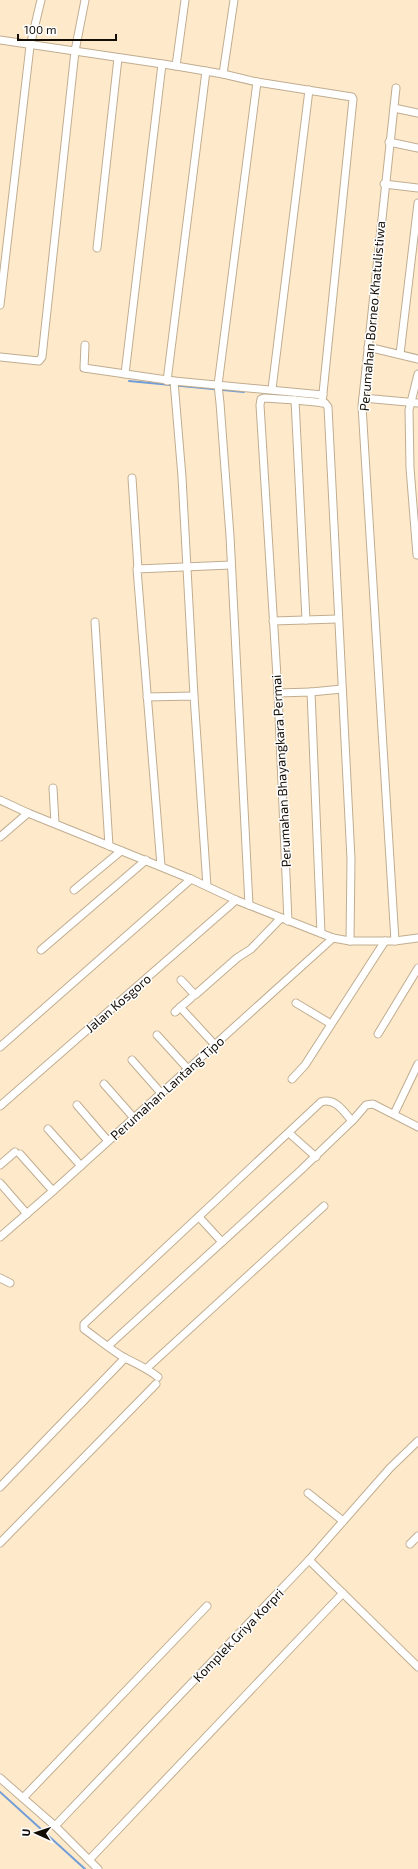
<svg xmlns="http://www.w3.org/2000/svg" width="418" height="1869" font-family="'Exo 2',sans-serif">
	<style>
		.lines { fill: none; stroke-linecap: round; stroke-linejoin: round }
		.stream { stroke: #719cd7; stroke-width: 2 }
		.street-casing { stroke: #c0ad90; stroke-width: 9 }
		.street { stroke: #fff; stroke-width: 7 }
		.labels { text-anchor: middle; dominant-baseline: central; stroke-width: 3; stroke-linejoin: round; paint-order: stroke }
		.street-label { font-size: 13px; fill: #130d04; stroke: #fff }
	</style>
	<rect width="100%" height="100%" fill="#feeacb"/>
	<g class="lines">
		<g class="stream">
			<polyline points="129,381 244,392"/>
			<polyline points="0,1792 85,1869"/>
		</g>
		<g class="street-casing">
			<g id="street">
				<polyline points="0,40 176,66 223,74 257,82 352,97 353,99 322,403"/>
				<polyline points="176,66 185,0"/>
				<polyline points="223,74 234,0"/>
				<polyline points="394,108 418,113"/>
				<polyline points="389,142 418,148"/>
				<polyline points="384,184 418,188"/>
				<polyline points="97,248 118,58"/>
				<polyline points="0,305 30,46 41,0"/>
				<polyline points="85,345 84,368 174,381 182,477 194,696"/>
				<polyline points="368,347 418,359"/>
				<polyline points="400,354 418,203"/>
				<polyline points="0,357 39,361 42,357 75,51 85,0"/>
				<polyline points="125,374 162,64"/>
				<polyline points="167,381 206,71"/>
				<polyline points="174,381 323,395"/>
				<polyline points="272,389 309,90"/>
				<polyline points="363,398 418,403"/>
				<polyline points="132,478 138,569"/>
				<polyline points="417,555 410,468 409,410 418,374"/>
				<polyline points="306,620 295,400 325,403 328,407 351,859 350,941"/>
				<polyline points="273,621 337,619"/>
				<polyline points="95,622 109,846"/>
				<polyline points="311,692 342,689"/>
				<polyline points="278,693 311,692 321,933"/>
				<polyline points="147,697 194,696 207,886"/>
				<polyline points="53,788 55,823"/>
				<polyline points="0,800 28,813 191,879 236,900 333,938 350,941 395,941 418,938"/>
				<polyline points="0,837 28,813"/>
				<polyline points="161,866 137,569 231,565"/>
				<polyline points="74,890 121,851"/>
				<polyline points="249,905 230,536 220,403 218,385 257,82"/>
				<polyline points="288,921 278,693 260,405 261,399 264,398 295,400"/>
				<polyline points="395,941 362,406 396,88"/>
				<polyline points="41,950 146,860"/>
				<polyline points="181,980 195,995 237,958 251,949 281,918"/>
				<polyline points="296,1003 331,1024"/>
				<polyline points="180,1007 215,1045"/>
				<polyline points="175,1012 191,998"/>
				<polyline points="378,1034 418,968"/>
				<polyline points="157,1035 188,1069"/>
				<polyline points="0,1047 191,879"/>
				<polyline points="132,1060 161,1093"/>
				<polyline points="292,1079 305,1065 385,941"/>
				<polyline points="104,1084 134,1118"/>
				<polyline points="77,1105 108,1141"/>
				<polyline points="0,1106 236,900"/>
				<polyline points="394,1114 418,1064"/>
				<polyline points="48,1129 81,1166"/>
				<polyline points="289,1133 316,1157"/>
				<polyline points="20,1154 53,1191"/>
				<polyline points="0,1165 15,1152"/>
				<polyline points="0,1183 27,1214"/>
				<polyline points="199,1217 222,1242"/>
				<polyline points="0,1237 53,1191 333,938"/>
				<polyline points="0,1278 10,1283"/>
				<polyline points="108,1346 301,1170 354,1119 366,1105 373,1104 418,1127"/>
				<polyline points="147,1368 324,1206"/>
				<path d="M158 1377C148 1369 137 1364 125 1358 111 1350 98 1339 84 1329V1324L321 1102C335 1097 344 1112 352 1121"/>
				<polyline points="0,1487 125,1358"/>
				<polyline points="308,1493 343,1521"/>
				<polyline points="0,1543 156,1384"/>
				<polyline points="410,1544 418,1536"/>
				<polyline points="309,1560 418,1667"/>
				<polyline points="0,1778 55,1826 98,1869"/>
				<polyline points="23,1798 207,1606"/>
				<polyline points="55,1826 309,1560 390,1468 418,1441"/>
				<polyline points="89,1860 343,1593"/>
			</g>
		</g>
		<use href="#street" class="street"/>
	</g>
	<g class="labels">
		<g class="street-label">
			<text transform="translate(372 316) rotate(-85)">Perumahan Borneo Khatulistiwa</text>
			<text transform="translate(281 771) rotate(-93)">Perumahan Bhayangkara Permai</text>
			<text transform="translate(118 1003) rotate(-41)">Jalan Kosgoro</text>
			<text transform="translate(167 1088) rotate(-42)">Perumahan Lantang Tipo</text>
			<text transform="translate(238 1635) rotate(-46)">Komplek Griya Korpri</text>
		</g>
	</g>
	<g transform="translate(36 1833) rotate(273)" stroke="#ffffff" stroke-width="3" paint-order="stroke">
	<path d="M0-3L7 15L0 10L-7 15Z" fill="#130d04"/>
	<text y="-6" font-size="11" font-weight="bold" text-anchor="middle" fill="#130d04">U</text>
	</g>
	<path d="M18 34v6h98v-6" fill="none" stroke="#130d04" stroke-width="2"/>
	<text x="24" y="34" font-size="12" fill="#130d04" stroke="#ffffff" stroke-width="3" paint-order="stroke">100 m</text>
</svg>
